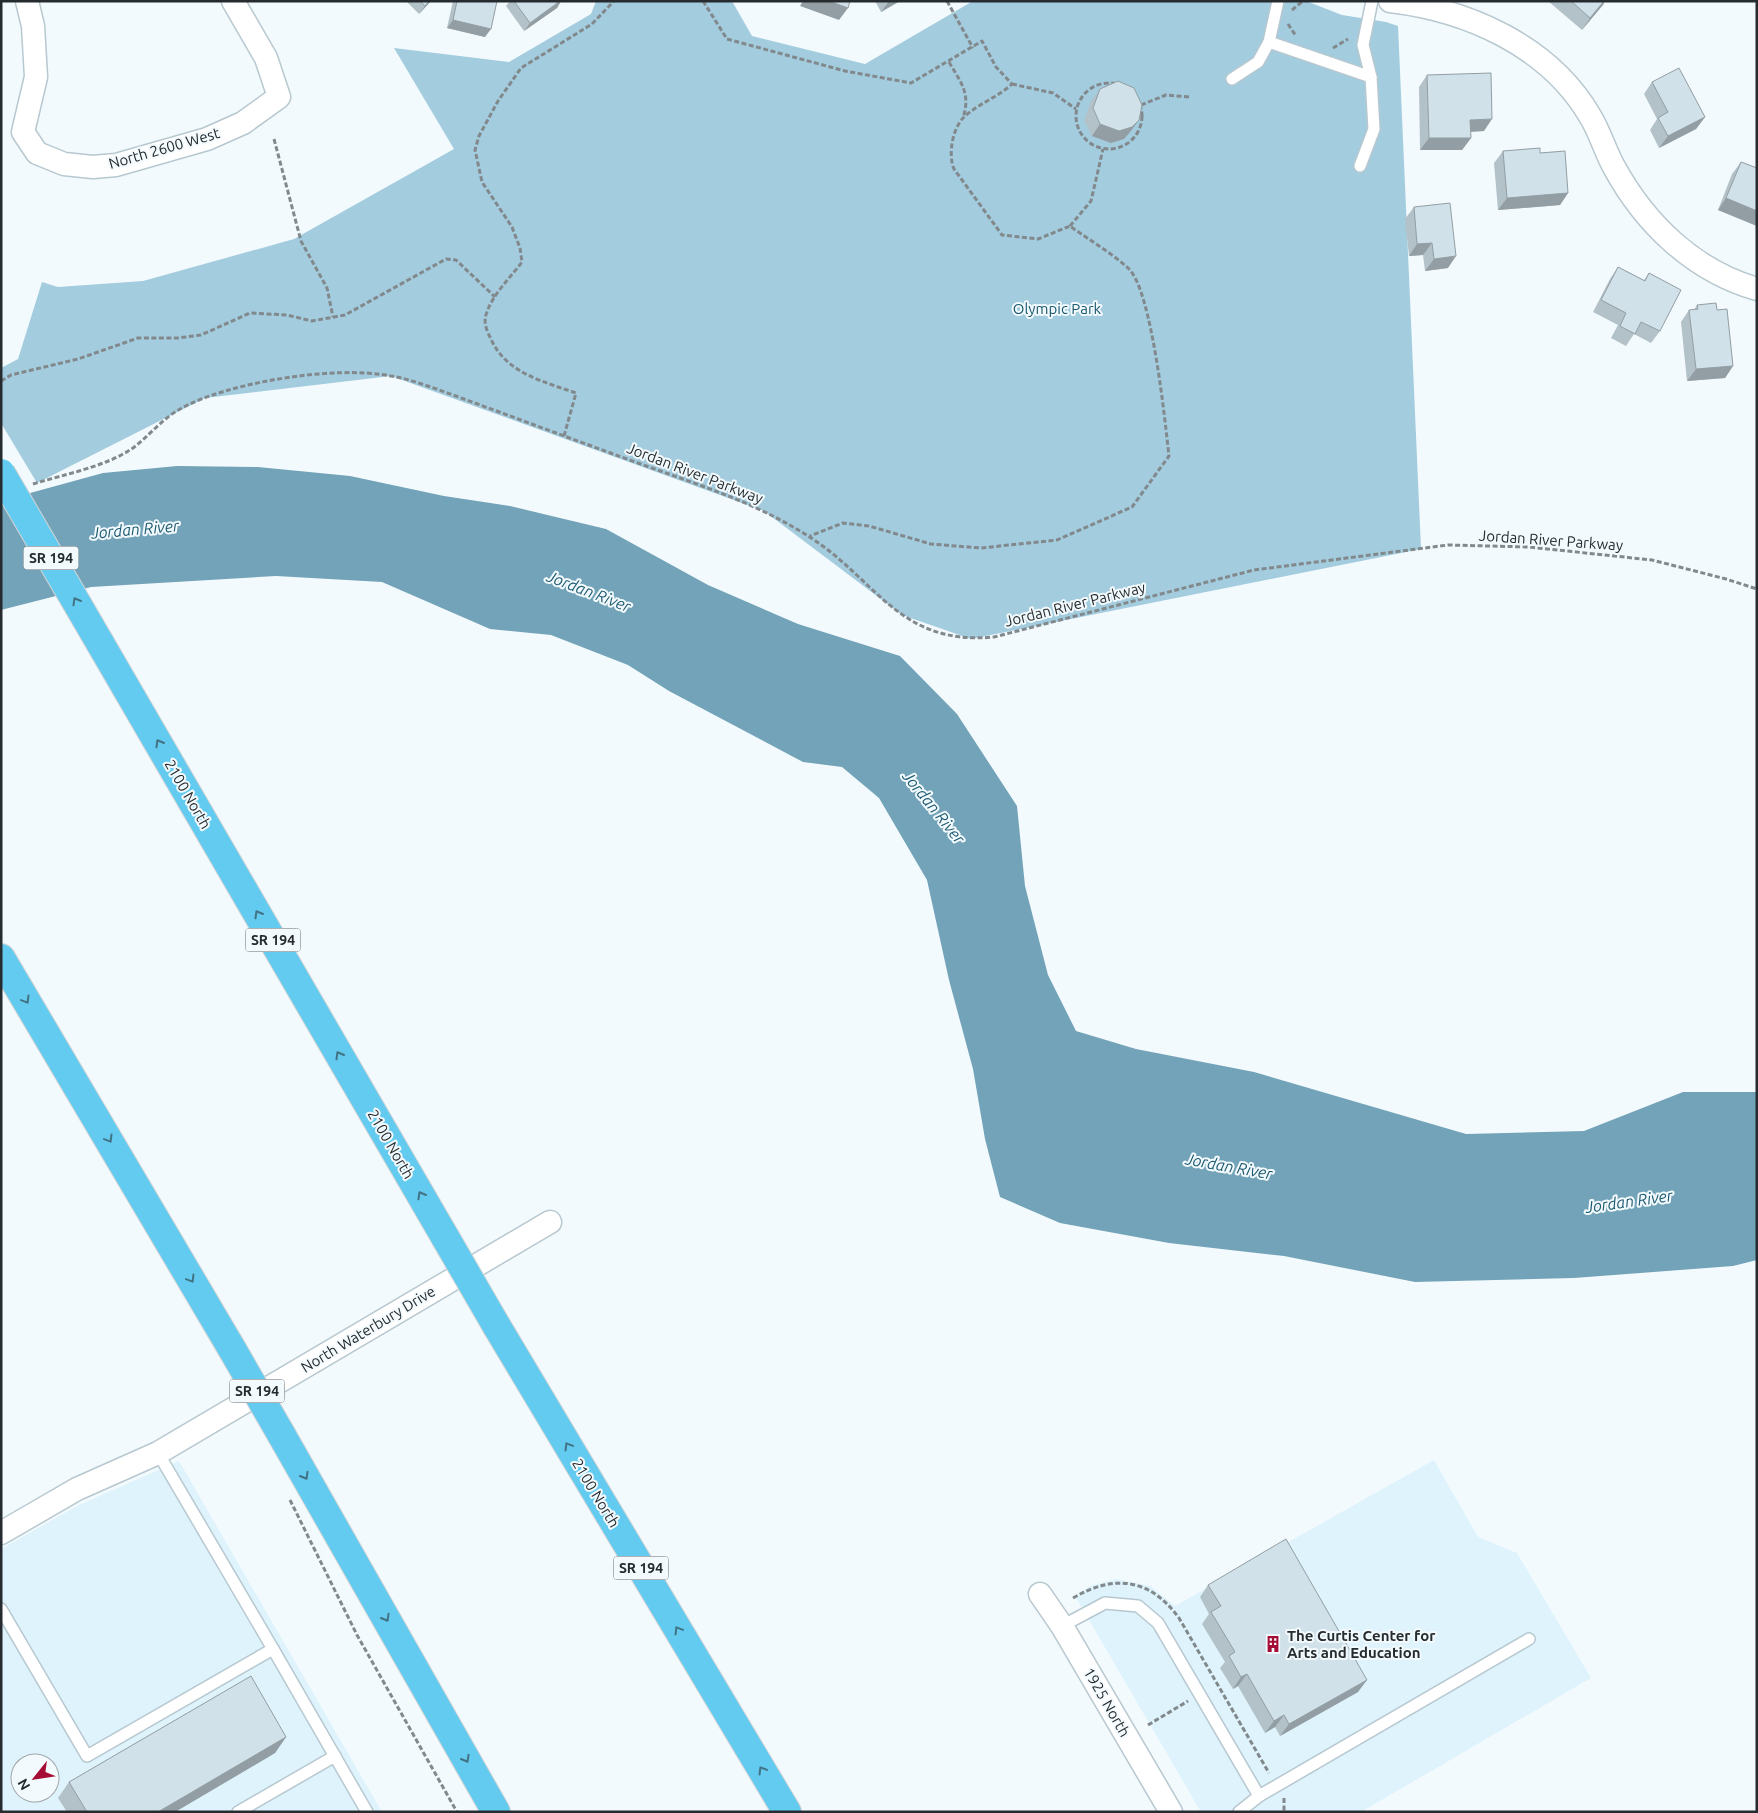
<svg xmlns="http://www.w3.org/2000/svg" width="1758" height="1813" font-family="Ubuntu,sans-serif">
	<style>
		.built { fill: #def3fc; fill-rule: evenodd }
		.green { fill: #a3ccde }
		.water { fill: #73a3b8 }
		.lines { fill: none; stroke-linecap: round; stroke-linejoin: round }
		.service-casing { stroke: #b7c8d0; stroke-width: 14 }
		.minor-casing { stroke: #b7c8d0; stroke-width: 25 }
		.trunk-casing { stroke: #d3d5d5; stroke-width: 30 }
		.path { stroke: #82898c; stroke-width: 3; stroke-dasharray: 5 2.5; stroke-linecap: butt }
		.service { stroke: #fff; stroke-width: 11 }
		.minor { stroke: #fff; stroke-width: 22 }
		.trunk { stroke: #64cbf0; stroke-width: 28 }
		.trunk-bridge-casing { stroke: #d3d5d5; stroke-width: 30; stroke-linecap: butt }
		.trunk-bridge { stroke: #64cbf0; stroke-width: 28 }
		.wall { fill: #b3c2c8 }
		.shaded-wall { fill: #929ea3 }
		.building { fill: #d0e1e9; stroke: #929ea3 }
		.oneway { stroke: #417385 }
		.labels { text-anchor: middle; dominant-baseline: central; stroke-width: 4; stroke-linejoin: round; paint-order: stroke }
		.shield { fill: #f3fafd; stroke: #63696c; stroke-width: 1 }
		.shield-label { font-size: 14px; font-weight: bold; fill: #252b2e }
		.street-label { font-size: 15px; fill: #252b2e; stroke: #f3fafd }
		.park-label { font-size: 15px; fill: #18576d; stroke: #f3fafd }
		.poi-label { font-size: 15px; font-weight: bold; fill: #252b2e; stroke: #f3fafd; text-anchor: start }
		.water-label { font-size: 16px; font-style: italic; fill: #1e5b72; stroke: #f3fafd }
	</style>
	<rect width="100%" height="100%" fill="#f3fafd"/>
	<g class="built">
		<polygon points="1434,1460 1478,1537 1517,1553 1591,1678 1361,1812 1201,1812 1075,1596 1090,1586 1116,1579 1150,1586 1175,1606"/>
		<path d="M179 1461 382 1812H1V1549L79 1505ZM20 1763H50V1793H20Z"/>
	</g>
	<polygon class="green" points="596,1 732,1 752,36 865,64 973,1 1306,1 1342,15 1386,22 1398,26 1421,549 971,639 902,615 764,511 391,376 205,398 37,483 1,423 1,368 18,359 42,282 58,287 143,281 294,239 454,149 394,48 509,62 591,14"/>
	<polygon class="water" points="177,466 258,467 350,476 444,496 510,506 606,529 708,585 798,624 900,656 957,714 1017,806 1025,886 1048,975 1076,1031 1136,1049 1254,1072 1466,1134 1584,1131 1683,1092 1757,1092 1757,1260 1733,1266 1574,1278 1415,1282 1284,1256 1169,1243 1060,1223 1000,1197 985,1139 973,1069 949,980 927,880 879,798 842,767 803,762 669,691 628,665 551,635 490,629 382,582 276,576 91,587 1,610 1,501 103,473"/>
	<g class="lines">
		<g class="service-casing">
			<g id="service">
				<polyline points="1269,42 1371,77"/>
				<polyline points="1232,79 1258,62 1269,42 1278,1"/>
				<polyline points="1360,166 1374,129 1371,77 1363,45 1372,1"/>
				<polyline points="158,1453 273,1649"/>
				<polyline points="1,1609 87,1756 273,1649 367,1812"/>
				<polyline points="1062,1626 1105,1603 1138,1606 1158,1623 1259,1796"/>
				<polyline points="238,1812 335,1756"/>
				<polyline points="1239,1812 1259,1796 1529,1639"/>
			</g>
		</g>
		<g class="minor-casing">
			<g id="minor">
				<polyline points="27,1 33,26 36,77 23,132 37,153 64,164 93,167 116,165 207,139 243,123 279,97 266,58 233,1"/>
				<path d="M1390 1C1468 10 1549 46 1590 116 1600 132 1605 151 1614 167 1645 224 1694 271 1757 289"/>
				<polyline points="1,1533 77,1489 158,1453 550,1222"/>
				<polyline points="1040,1594 1062,1626 1171,1812"/>
			</g>
		</g>
		<g class="trunk-casing">
			<g id="trunk">
				<polyline points="100,643 445,1237"/>
				<polyline points="1,958 232,1349"/>
				<polyline points="496,1325 787,1812"/>
				<polyline points="281,1434 496,1812"/>
			</g>
		</g>
		<g class="path">
			<path d="M703 1 727 39 845 71 911 83 982 41 996 67 1012 84C998 97 978 104 964 117 952 129 948 155 954 169L1002 235 1038 239 1070 226C1089 240 1112 253 1129 269 1152 292 1165 421 1169 456L1132 507 1057 540 981 548 931 544 869 526 843 523 810 536"/>
			<polyline points="947,1 973,48"/>
			<polyline points="1292,10 1303,1"/>
			<polyline points="1288,24 1296,36"/>
			<polyline points="1333,48 1348,39"/>
			<path d="M949 62C961 83 971 93 963 118"/>
			<circle cx="1109" cy="116" r="33"/>
			<polyline points="1012,84 1053,93 1076,109"/>
			<polyline points="1141,105 1166,95 1189,97"/>
			<polyline points="274,139 301,241 327,288 333,317"/>
			<polyline points="1070,226 1091,201 1103,149"/>
			<polyline points="1,381 11,375 78,359 138,338 178,338 201,335 250,313 287,315 312,321 345,315 446,259 456,260 495,297"/>
			<path d="M564 436 576 393C542 381 505 373 490 337 486 329 483 321 487 312 493 294 511 277 522 262L520 248 512 227 482 182 475 150 479 136 498 101 521 68 592 24 614 1"/>
			<path d="M33 484C65 474 105 467 133 448 149 436 162 419 180 409 228 382 336 365 391 376 405 378 418 383 431 387 500 412 569 438 638 463 696 484 755 502 808 536 877 579 898 646 994 637L1254 570 1448 545 1529 547 1652 560 1726 579 1757 589"/>
			<polyline points="290,1500 357,1635 457,1812"/>
			<path d="M1073 1598C1114 1574 1150 1578 1179 1618L1269 1773"/>
			<polyline points="1148,1725 1188,1701"/>
			<polyline points="1284,1798 1284,1812"/>
		</g>
		<use href="#service" class="service"/>
		<use href="#minor" class="minor"/>
		<use href="#trunk" class="trunk"/>
		<g class="trunk-bridge-casing">
			<g id="trunk-bridge">
				<polyline points="1,473 100,643"/>
				<polyline points="445,1237 496,1325"/>
				<polyline points="232,1349 281,1434"/>
			</g>
		</g>
		<use href="#trunk-bridge" class="trunk-bridge"/>
	</g>
	<g class="wall">
		<polygon points="406,1 431,1 419,14"/>
		<polygon points="453,1 497,1 485,37 447,28"/>
		<polygon points="510,1 561,1 557,8 524,31 506,6"/>
		<polygon points="875,1 900,1 881,12"/>
		<polygon points="1548,1 1605,1 1582,30"/>
		<polygon points="1427,75 1484,131 1471,132 1471,138 1462,150 1420,150 1419,87"/>
		<polygon points="1652,82 1705,117 1696,129 1659,148 1650,130 1657,119 1644,94"/>
		<polygon points="1100,89 1130,132 1124,139 1111,143 1092,136 1084,120 1091,101"/>
		<polygon points="1503,151 1540,153 1568,193 1560,205 1498,210 1494,163"/>
		<polygon points="1741,162 1757,168 1757,226 1718,210 1732,174"/>
		<polygon points="1414,207 1448,268 1425,271 1423,255 1409,256 1405,219"/>
		<polygon points="1618,267 1644,280 1649,273 1660,331 1651,343 1634,334 1626,346 1611,338 1618,325 1593,312 1610,279"/>
		<polygon points="1697,305 1717,310 1733,366 1725,378 1687,381 1681,322 1689,310 1694,310"/>
		<polygon points="1208,1585 1358,1692 1280,1736 1275,1727 1265,1733 1238,1686 1233,1689 1220,1668 1225,1662 1202,1624 1209,1614 1200,1597"/>
		<polygon points="286,1737 275,1753 175,1812 67,1812 58,1798 69,1782"/>
	</g>
	<g class="shaded-wall">
		<polygon points="429,1 431,1 419,14 425,6"/>
		<polygon points="560,1 561,1 557,8 524,31 530,23"/>
		<polygon points="803,1 829,1 848,8 839,20 800,6"/>
		<polygon points="889,1 900,1 881,12"/>
		<polygon points="1604,1 1605,1 1603,5 1582,30 1590,18"/>
		<polygon points="453,20 491,29 485,37 447,28"/>
		<polygon points="1705,117 1696,129 1659,148 1668,136"/>
		<polygon points="1492,119 1484,131 1462,132 1470,120"/>
		<polygon points="1139,120 1130,132 1124,139 1111,143 1092,136 1100,124"/>
		<polygon points="1429,138 1471,138 1462,150 1420,150"/>
		<polygon points="1568,193 1560,205 1498,210 1507,198"/>
		<polygon points="1726,198 1757,211 1757,226 1718,210"/>
		<polygon points="1432,243 1423,255 1409,256 1417,244"/>
		<polygon points="1456,256 1448,268 1425,271 1434,259"/>
		<polygon points="1733,366 1725,378 1687,381 1696,369"/>
		<polygon points="1247,1674 1238,1686 1233,1689 1241,1677"/>
		<polygon points="1367,1680 1358,1692 1280,1736 1289,1724"/>
		<polygon points="1284,1715 1275,1727 1265,1733 1274,1721"/>
		<polygon points="286,1737 275,1753 175,1812 158,1812"/>
	</g>
	<g class="building">
		<polygon points="420,1 429,1 425,6"/>
		<polygon points="457,1 497,1 491,29 453,20"/>
		<polygon points="514,1 560,1 530,23"/>
		<polygon points="829,1 850,1 848,8"/>
		<polygon points="1571,1 1604,1 1590,18"/>
		<polygon points="1679,68 1705,117 1668,136 1658,118 1668,112 1652,82"/>
		<polygon points="1491,73 1492,119 1470,120 1471,138 1429,138 1427,75"/>
		<polygon points="1118,81 1134,88 1142,105 1139,120 1132,127 1119,131 1100,124 1093,108 1100,89"/>
		<polygon points="1540,148 1540,153 1565,151 1568,193 1507,198 1503,151"/>
		<polygon points="1741,162 1757,168 1757,211 1726,198"/>
		<polygon points="1450,203 1456,256 1434,259 1432,243 1417,244 1414,207"/>
		<polygon points="1618,267 1645,281 1649,273 1681,290 1660,331 1641,322 1635,334 1620,326 1626,313 1601,300"/>
		<polygon points="1716,303 1717,310 1727,309 1733,366 1696,369 1689,310 1698,309 1697,305"/>
		<polygon points="1286,1539 1367,1680 1289,1724 1284,1715 1274,1721 1247,1674 1241,1677 1229,1656 1235,1652 1211,1612 1221,1606 1208,1585"/>
		<polygon points="251,1676 286,1737 158,1812 87,1812 69,1782"/>
	</g>
	<defs><path id="oneway-chevron" d="M-2-3.5L2.5 0L-2 3.5" fill="none" stroke-width="1.6" stroke-linecap="round" stroke-linejoin="round" transform="scale(1.25)"/></defs>
	<g class="oneway">
		<use href="#oneway-chevron" transform="translate(76 601) rotate(-120)"/>
		<use href="#oneway-chevron" transform="translate(159 743) rotate(-120)"/>
		<use href="#oneway-chevron" transform="translate(258 914) rotate(-120)"/>
		<use href="#oneway-chevron" transform="translate(26 1000) rotate(59)"/>
		<use href="#oneway-chevron" transform="translate(339 1055) rotate(-120)"/>
		<use href="#oneway-chevron" transform="translate(109 1139) rotate(59)"/>
		<use href="#oneway-chevron" transform="translate(421 1195) rotate(-120)"/>
		<use href="#oneway-chevron" transform="translate(191 1279) rotate(59)"/>
		<use href="#oneway-chevron" transform="translate(568 1446) rotate(-121)"/>
		<use href="#oneway-chevron" transform="translate(305 1476) rotate(60)"/>
		<use href="#oneway-chevron" transform="translate(386 1618) rotate(60)"/>
		<use href="#oneway-chevron" transform="translate(678 1630) rotate(-121)"/>
		<use href="#oneway-chevron" transform="translate(466 1759) rotate(60)"/>
		<use href="#oneway-chevron" transform="translate(762 1770) rotate(-121)"/>
	</g>
	<defs>
		<g id="building-bare" transform="scale(1.35)"><path d="M-4-6H4V6H1V3H-1V6H-4ZM-2.5-4.3h1.7v1.8h-1.7ZM.8-4.3h1.7v1.8H.8ZM-2.5-1h1.7V.8h-1.7ZM.8-1h1.7V.8H.8Z" fill="#a60d34" stroke="#f3fafd" stroke-width="2.5" paint-order="stroke"/></g>
	</defs>
	<g fill-rule="evenodd">
		<use href="#building-bare" x="1273" y="1644"/>
	</g>
	<g class="labels">
		<g class="shield">
			<rect x="23.5" y="546.5" width="55" height="23" rx="4"/>
			<rect x="245.5" y="928.5" width="55" height="23" rx="4"/>
			<rect x="229.5" y="1379.5" width="55" height="23" rx="4"/>
			<rect x="613.5" y="1556.5" width="55" height="23" rx="4"/>
		</g>
		<g class="shield-label">
			<text x="51" y="558">SR 194</text>
			<text x="273" y="940">SR 194</text>
			<text x="257" y="1391">SR 194</text>
			<text x="641" y="1568">SR 194</text>
		</g>
		<g class="street-label">
			<text transform="translate(164 148) rotate(-16)">North 2600 West</text>
			<text transform="translate(695 473) rotate(21)">Jordan River Parkway</text>
			<text transform="translate(1551 540) rotate(4)">Jordan River Parkway</text>
			<text transform="translate(1075 604) rotate(-14)">Jordan River Parkway</text>
			<text transform="translate(188 794) rotate(60)">2100 North</text>
			<text transform="translate(391 1144) rotate(60)">2100 North</text>
			<text transform="translate(368 1329) rotate(-31)">North Waterbury Drive</text>
			<text transform="translate(596 1493) rotate(59)">2100 North</text>
			<text transform="translate(1107 1702) rotate(60)">1925 North</text>
		</g>
		<g class="park-label">
			<text x="1057" y="308">Olympic Park</text>
		</g>
		<g class="poi-label">
			<text x="1287" y="1635">The Curtis Center for<tspan x="1287" dy="17">Arts and Education</tspan></text>
		</g>
		<g class="water-label">
			<text transform="translate(135 529) rotate(-5)">Jordan River</text>
			<text transform="translate(589 591) rotate(21)">Jordan River</text>
			<text transform="translate(934 807) rotate(51)">Jordan River</text>
			<text transform="translate(1229 1166) rotate(10)">Jordan River</text>
			<text transform="translate(1629 1201) rotate(-8)">Jordan River</text>
		</g>
	</g>
	<rect width="1758" height="1813" fill="none" stroke="#252b2e" stroke-width="5"/>
	<g transform="translate(35 1778) rotate(240)"><circle r="24" fill="#f3fafd" stroke="#a1a7aa"/>
	<path d="M0-4L9 19L0 12L-9 19Z" fill="#a60d34"/>
	<text y="-8" font-size="14" font-weight="bold" text-anchor="middle" fill="#252b2e">N</text>
	</g>
</svg>
